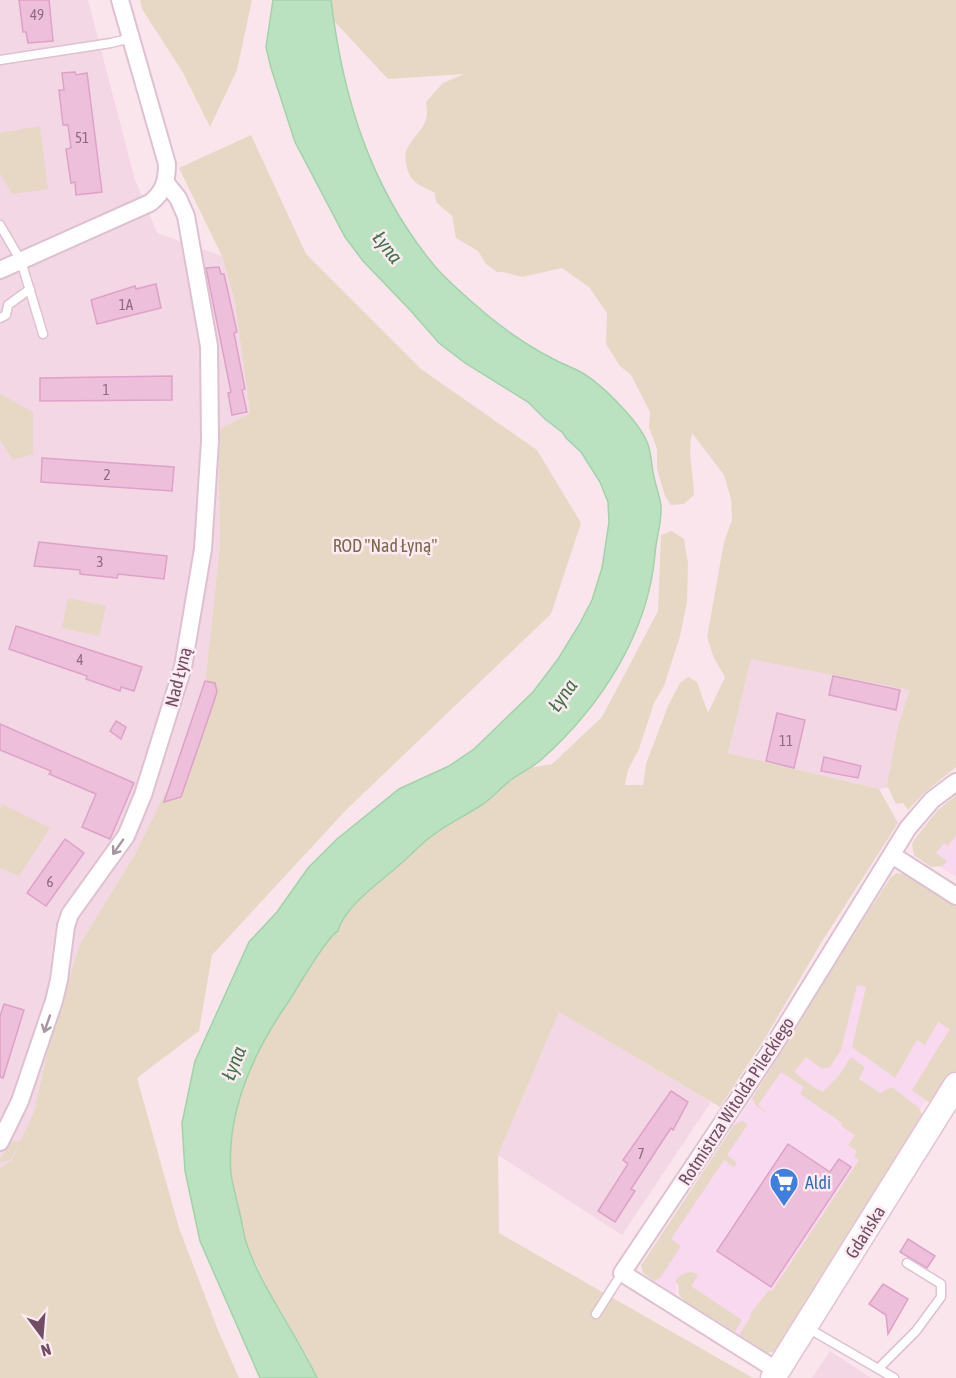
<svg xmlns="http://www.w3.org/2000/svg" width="956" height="1378" font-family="'Asap Condensed',sans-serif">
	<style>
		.residential { fill: #f3d7e4 }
		.commercial { fill: #f9d9f0 }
		.green { fill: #e6d8c5 }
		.water { fill: #bbe2c0; stroke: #a2d2a9; stroke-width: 1.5 }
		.building { fill: #edbfdb; stroke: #dea1c8; stroke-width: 1.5 }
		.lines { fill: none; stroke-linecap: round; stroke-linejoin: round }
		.lane-casing { stroke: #dec1d1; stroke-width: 11 }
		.street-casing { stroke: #dec1d1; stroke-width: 20 }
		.secondary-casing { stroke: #e4c2d5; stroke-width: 27 }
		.lane { stroke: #fff; stroke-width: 8 }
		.street { stroke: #fff; stroke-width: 16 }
		.secondary { stroke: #fff; stroke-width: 24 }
		.oneway { stroke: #a994a2 }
		.labels { text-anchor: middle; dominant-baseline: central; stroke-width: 5; stroke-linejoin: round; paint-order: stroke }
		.number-label { font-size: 15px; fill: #8f6a82 }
		.park-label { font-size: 18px; fill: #7a6b49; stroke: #fdebf2 }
		.street-label { font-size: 18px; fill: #704d64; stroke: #fdebf2 }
		.shop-label { font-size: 18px; fill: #366cbe; stroke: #fdebf2; text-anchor: start }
		.water-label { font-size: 20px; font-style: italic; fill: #427449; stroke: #fdebf2 }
	</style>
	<rect width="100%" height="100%" fill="#fae5ed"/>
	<g class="residential">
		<polygon points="0,0 88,0 135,180 157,233 222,256 235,302 250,413 218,430 220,545 201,720 134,856 80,944 49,1044 34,1112 12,1160 0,1168"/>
		<polygon points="751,658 916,691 892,787 879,789 728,753"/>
		<polygon points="559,1012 711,1102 622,1235 498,1155"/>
		<polygon points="830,1351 871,1378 812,1378"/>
	</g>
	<g class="commercial">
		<polygon points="956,807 956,877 927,858"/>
		<polygon points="884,908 956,948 956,1055 769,1341 739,1335 676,1283 676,1295 654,1281 657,1271 657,1255 734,1125"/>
	</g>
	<g class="green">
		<polygon points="140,0 252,0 237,70 210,127 182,71 142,9"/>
		<path d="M331 0H956V767L923 794 908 810 903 803 896 804 887 785 898 727 910 690 751 659 728 753 879 789 898 823 821 943 767 1035 720 1107 559 1012 498 1155 499 1233 753 1378H317L307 1356 269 1291 247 1245 231 1175V1142L236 1108 246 1079 263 1040 287 1003 344 916 361 898 430 837 461 815 481 806 511 780 529 768 552 764 602 717 658 611 661 535 672 531 684 539 688 563 687 602 680 636 664 686 654 703 639 749 628 770 625 785H643L646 764 668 706 680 683 688 677 697 682 708 713 725 677 714 658 707 637 724 542 732 520 731 499 724 475 692 433C687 454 694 474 694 495L684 504 671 505 665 496 657 469V449L649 427 650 412 631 375 620 366 606 344 607 313 589 287 562 268 522 277 503 272H497L486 264 478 251 456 238 452 216 436 202 435 193C429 189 419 186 414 181 407 174 403 158 407 149 416 131 431 127 426 102L443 83 464 74 388 79 333 20Z"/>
		<polygon points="40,126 48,189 12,194 0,173 0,133"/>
		<polygon points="251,135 306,254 421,369 537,450 581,523 551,614 346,810 212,955 199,1031 137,1078 179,1228 218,1330 239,1378 0,1378 0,1168 12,1160 19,1144 10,1160 0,1162 0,1159 13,1141 20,1142 34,1112 49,1044 80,944 134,856 201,720 220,545 218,430 250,413 235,302 222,256 179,168"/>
		<polygon points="0,394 33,412 33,454 13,460 0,440"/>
		<polygon points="68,598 106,606 99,636 62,628"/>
		<polygon points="956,795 956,835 948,846 944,843 936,853 947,861 943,866 931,867 914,855 912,845 914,840 937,811"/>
		<polygon points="2,804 50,828 19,876 0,868 0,810"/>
		<path d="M897 873 904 874 956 907V1071L937 1101 928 1102 912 1090 950 1029 938 1022 925 1045 917 1040 895 1078 852 1047 866 987 857 985 841 1050 830 1067 822 1069 806 1057 794 1072 815 1088 823 1092 840 1074 851 1057 865 1067 859 1079 880 1093 892 1087 919 1108 925 1121 776 1351 768 1353 739 1335 751 1316 750 1314 769 1290 772 1291 859 1160 854 1156 857 1151 848 1145 855 1135 841 1126 842 1123 800 1094 804 1087 781 1072 758 1105 767 1113 756 1106 752 1098C800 1025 843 949 891 877Z"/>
		<polygon points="742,1121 748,1124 727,1155 737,1163 734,1167 724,1160 671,1239 681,1246 660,1278 654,1281 643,1273 641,1265 644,1261 734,1125"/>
		<path d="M692 1272 698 1275 691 1286 742 1320 735 1332 685 1301 679 1295 678 1284 675 1282C679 1275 684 1272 692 1272Z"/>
	</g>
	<path class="water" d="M273 0H331C343 98 370 187 433 264 444 278 459 290 472 302 503 330 538 354 577 370 598 380 638 420 647 442 652 453 651 466 654 477 656 487 660 497 661 506 662 522 656 538 655 554 648 634 601 706 542 759 533 767 522 772 512 779 501 787 492 799 480 806 463 817 445 825 429 838 418 847 409 857 398 866 380 882 344 907 338 931 327 936 298 987 289 1001 254 1051 226 1111 231 1174 233 1186 236 1198 239 1210 242 1221 243 1234 247 1245 264 1292 296 1333 317 1378H260L200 1241 185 1171 182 1123 195 1061 249 942 277 912 308 868 337 839 399 789 449 766 474 749 533 692 558 659 579 625 592 600 602 568 609 522 608 502 600 482 581 452 566 438 563 433 545 419 528 402 465 363 439 343 410 310 363 261 345 237 295 142 271 68 266 47Z"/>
	<g class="building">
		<polygon points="19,0 49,0 53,41 28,43 26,32 23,32"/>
		<polygon points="75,72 76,75 87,73 102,192 76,195 75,182 71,183 66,149 71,148 68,125 63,125 59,90 64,90 62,73"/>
		<polygon points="219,267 221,274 224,274 237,332 234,333 245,389 242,390 247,412 232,415 228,393 231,392 206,268"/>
		<polygon points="156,284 161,308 97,324 91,300 135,286 136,289"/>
		<polygon points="172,376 172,400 40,401 40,378"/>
		<polygon points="42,458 174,467 172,491 41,482"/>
		<polygon points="39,542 167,556 164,579 118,574 117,578 80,574 80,570 34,566"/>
		<polygon points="16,626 142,667 134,691 121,687 120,691 86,679 87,676 9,649"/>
		<polygon points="833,676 900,690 896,710 829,695"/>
		<polygon points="205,681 215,683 217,692 208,719 181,797 164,802"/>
		<polygon points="777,713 805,720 794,768 766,761"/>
		<polygon points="116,721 126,727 121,739 110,731"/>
		<polygon points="0,724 134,783 110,839 82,827 96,794 49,774 51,771 0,750"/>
		<polygon points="824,757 861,766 858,778 821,771"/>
		<polygon points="65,839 84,853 46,906 27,893"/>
		<polygon points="4,1004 24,1010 3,1078 0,1077 0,1016"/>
		<polygon points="671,1091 688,1102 673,1130 671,1128 631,1189 635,1191 615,1222 598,1211 628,1164 623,1160"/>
		<polygon points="788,1144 830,1172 839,1159 851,1167 771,1287 717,1251"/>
		<polygon points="908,1239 935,1256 927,1268 900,1252"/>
		<polygon points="883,1284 908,1299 888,1334 886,1315 869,1304"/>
	</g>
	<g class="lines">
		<g class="lane-casing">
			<g id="lane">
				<polyline points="0,60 111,43 131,38"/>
				<polyline points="0,225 21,261 43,334"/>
				<polyline points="0,318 6,315 8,305 30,289"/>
				<polyline points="596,1314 622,1273"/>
				<polyline points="806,1327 894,1378"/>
				<polyline points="879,1368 916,1331 941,1297 941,1284 907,1263"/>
			</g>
		</g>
		<g class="street-casing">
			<g id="street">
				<path d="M0 270 150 203C164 192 167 181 167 164L120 0"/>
				<polyline points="892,855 956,896"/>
				<polyline points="0,1142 20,1101 54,1001 59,980 66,926 70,914 126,836 143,795 183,667 203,549 210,441 209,346 186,216 178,198 166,183"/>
				<polyline points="778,1371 622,1273 771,1050 908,828 932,800 956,782"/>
			</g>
		</g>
		<g class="secondary-casing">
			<polyline id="secondary" points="773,1378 956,1085"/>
		</g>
		<use href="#lane" class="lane"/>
		<use href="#street" class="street"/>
		<use href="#secondary" class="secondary"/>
	</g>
	<defs><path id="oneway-shaft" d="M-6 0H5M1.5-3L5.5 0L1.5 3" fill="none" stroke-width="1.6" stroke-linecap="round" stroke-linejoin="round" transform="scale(1.5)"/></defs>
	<g class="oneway">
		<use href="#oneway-shaft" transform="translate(118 847) rotate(125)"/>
		<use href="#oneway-shaft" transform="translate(47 1024) rotate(109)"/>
	</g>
	<defs>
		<g id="supermarket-pin" transform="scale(1.5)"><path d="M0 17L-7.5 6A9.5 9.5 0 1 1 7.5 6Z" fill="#3f7fe0" stroke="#fdebf2"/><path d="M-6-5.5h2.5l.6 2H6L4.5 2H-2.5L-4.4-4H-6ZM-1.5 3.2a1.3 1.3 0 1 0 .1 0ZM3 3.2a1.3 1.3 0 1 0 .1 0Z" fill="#fff"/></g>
	</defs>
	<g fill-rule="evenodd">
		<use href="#supermarket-pin" x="784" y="1182"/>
	</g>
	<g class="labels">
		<g class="number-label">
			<text x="37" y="14">49</text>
			<text x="82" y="137">51</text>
			<text x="126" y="304">1A</text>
			<text x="106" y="389">1</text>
			<text x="107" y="474">2</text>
			<text x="100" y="561">3</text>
			<text x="80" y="659">4</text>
			<text x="786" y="740">11</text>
			<text x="50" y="881">6</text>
			<text x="641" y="1153">7</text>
		</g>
		<g class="park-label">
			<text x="385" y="545">ROD "Nad Łyną"</text>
		</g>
		<g class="street-label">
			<text transform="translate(178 677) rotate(-76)">Nad Łyną</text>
			<text transform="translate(736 1101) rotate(-57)">Rotmistrza Witolda Pileckiego</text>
			<text transform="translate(865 1232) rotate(-58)">Gdańska</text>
		</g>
		<g class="shop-label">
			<text x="805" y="1182">Aldi</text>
		</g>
		<g class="water-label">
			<text transform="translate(388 247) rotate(52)">Łyna</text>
			<text transform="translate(562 695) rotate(-54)">Łyna</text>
			<text transform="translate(233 1063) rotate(-68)">Łyna</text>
		</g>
	</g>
	<g transform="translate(42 1336) rotate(164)" stroke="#fdebf2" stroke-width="4.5" paint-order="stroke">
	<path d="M0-4.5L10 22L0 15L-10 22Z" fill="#704d64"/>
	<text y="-9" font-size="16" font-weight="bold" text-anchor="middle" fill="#704d64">N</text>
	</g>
</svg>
